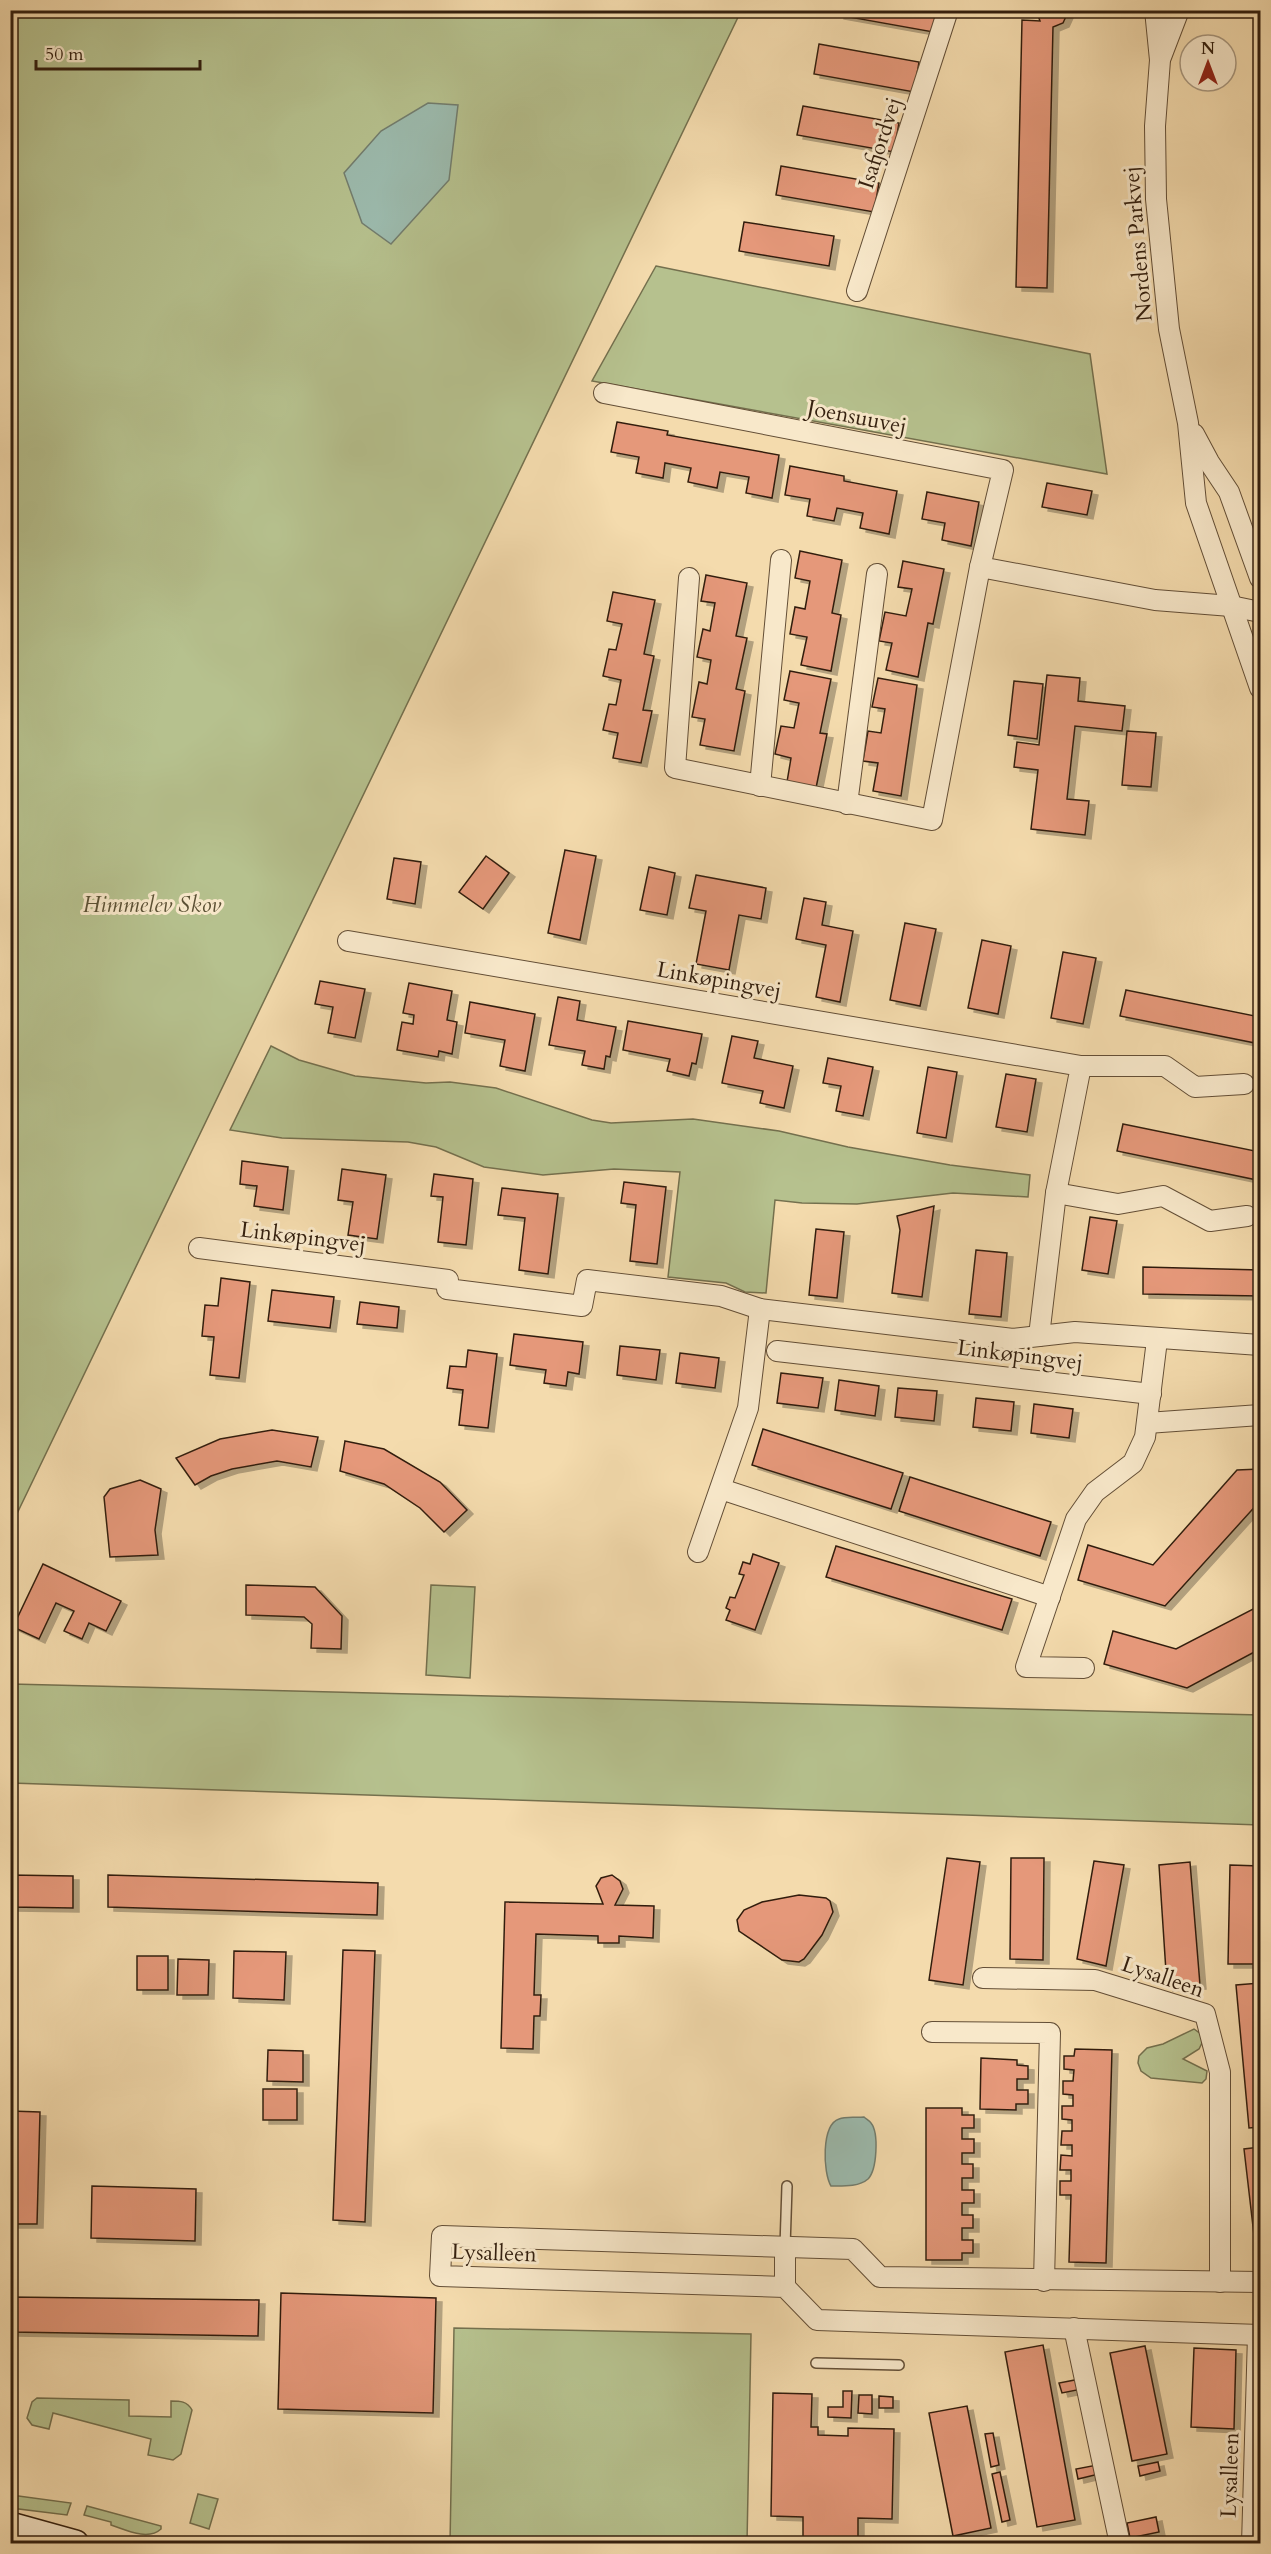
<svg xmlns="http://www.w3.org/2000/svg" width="1271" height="2554" font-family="Cardo,serif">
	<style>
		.green { fill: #b6c18e; stroke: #74704e; stroke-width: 1.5 }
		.water { fill: #9cbbae; stroke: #727d6e; stroke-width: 1.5 }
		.building { fill: #e5987a; stroke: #331f0e; stroke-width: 1.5; filter: url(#shadow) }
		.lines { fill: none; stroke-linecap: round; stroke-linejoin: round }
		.lane-casing { stroke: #634e36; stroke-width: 12 }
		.street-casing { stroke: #634e36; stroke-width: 22 }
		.secondary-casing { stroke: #331f0e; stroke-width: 30 }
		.lane { stroke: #f8e8ca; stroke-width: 9 }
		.street { stroke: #f8e8ca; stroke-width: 20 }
		.secondary { stroke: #f8e8ca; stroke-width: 27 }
		.labels { text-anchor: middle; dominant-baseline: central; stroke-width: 6; stroke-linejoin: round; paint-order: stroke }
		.street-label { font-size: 22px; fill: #331f0e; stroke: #f8e8ca }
		.park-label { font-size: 22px; font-style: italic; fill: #5a5034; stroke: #f8e8ca }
	</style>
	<defs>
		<filter id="shadow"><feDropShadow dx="6" dy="4" stdDeviation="0" flood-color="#0004"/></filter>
	</defs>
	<rect width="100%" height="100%" fill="#f4dbad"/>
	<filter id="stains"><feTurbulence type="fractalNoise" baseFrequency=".00333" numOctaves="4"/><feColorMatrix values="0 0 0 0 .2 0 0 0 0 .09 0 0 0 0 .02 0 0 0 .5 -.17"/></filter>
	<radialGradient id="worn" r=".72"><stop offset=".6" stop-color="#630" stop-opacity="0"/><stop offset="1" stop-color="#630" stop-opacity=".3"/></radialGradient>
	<g class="green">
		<polygon points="11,11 741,11 11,1526"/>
		<polygon points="656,266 1090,354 1107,474 592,381"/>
		<polygon points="271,1046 299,1060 355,1076 426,1083 450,1082 496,1088 592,1120 611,1123 693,1119 779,1131 848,1147 950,1165 1030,1175 1028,1197 953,1193 857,1204 802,1203 775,1200 766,1293 745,1292 726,1283 668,1277 680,1172 614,1169 543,1175 484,1167 436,1147 408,1142 282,1138 230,1130"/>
		<polygon points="431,1585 475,1587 470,1678 426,1675"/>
		<polygon points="11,1684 1260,1715 1260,1825 11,1783"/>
		<polygon points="1194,2029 1201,2034 1203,2041 1199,2049 1183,2059 1207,2071 1206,2079 1202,2083 1151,2078 1141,2071 1138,2063 1139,2056 1147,2048 1163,2044"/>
		<polygon points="454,2328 751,2334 747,2543 450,2543"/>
		<path d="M37 2398 129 2400V2416L171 2417V2401C180 2401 187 2401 192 2410L181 2454 173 2460 148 2455 151 2439 53 2413 49 2429 32 2425 27 2418 32 2402Z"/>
		<polygon points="198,2494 218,2499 209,2529 190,2523"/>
		<polygon points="11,2495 71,2503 67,2515 11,2508"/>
		<path d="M87 2506 161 2526V2529C148 2541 126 2530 111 2525V2522L84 2515Z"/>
	</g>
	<g class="water">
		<polygon points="428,103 458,105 449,180 391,244 362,223 344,173 381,131"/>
		<path d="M864 2117C866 2119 870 2121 871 2123 879 2133 877 2170 868 2179 859 2187 843 2186 831 2186 823 2173 821 2125 839 2119 846 2116 856 2118 864 2117Z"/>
	</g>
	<g class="building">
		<polygon points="839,10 937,10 933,32 838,15"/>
		<polygon points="1036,10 1068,12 1063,23 1053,27 1047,288 1016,287 1022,20 1040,21"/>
		<polygon points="819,44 919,62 914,92 814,74"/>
		<polygon points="803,106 899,123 894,152 797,135"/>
		<polygon points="781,166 879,183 874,212 776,195"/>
		<polygon points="744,222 834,236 829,266 739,251"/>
		<polygon points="617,422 668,431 667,435 779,455 772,498 746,493 749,477 720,472 717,488 688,482 691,468 665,463 663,478 636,473 639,457 611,452"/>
		<polygon points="790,466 844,476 844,481 897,491 889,534 860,528 863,513 837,508 834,521 807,516 810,499 785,495"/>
		<polygon points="1047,483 1092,491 1087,515 1042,507"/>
		<polygon points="927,492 979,502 971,546 942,540 945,523 922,519"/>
		<polygon points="800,551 842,560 832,613 841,615 831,671 801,665 807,637 790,634 795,607 805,609 810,581 795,578"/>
		<polygon points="903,561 944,569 933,624 928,623 918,677 886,670 892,643 879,641 885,612 906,616 912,589 898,587"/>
		<polygon points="706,575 747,583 736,636 747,638 736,689 745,691 734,751 700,745 705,719 692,717 699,682 707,684 711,660 697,657 703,629 710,631 715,603 701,601"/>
		<polygon points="613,592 655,600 644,654 654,656 643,710 652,711 641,763 613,758 618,733 603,730 609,704 616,705 621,680 603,676 609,649 616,650 622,624 607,621"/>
		<polygon points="790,671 831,679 820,733 827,734 816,788 787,782 791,758 775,754 781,726 794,728 799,703 784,700"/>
		<polygon points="1047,675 1080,678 1078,701 1125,706 1122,731 1075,726 1067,799 1089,801 1085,835 1031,829 1038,770 1014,767 1017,742 1039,745"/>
		<polygon points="878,678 917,685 901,796 873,791 878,763 863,761 868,731 881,733 885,709 872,707"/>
		<polygon points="1014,681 1043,684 1037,739 1008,735"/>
		<polygon points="1127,731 1156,733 1151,787 1122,785"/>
		<polygon points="565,850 596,856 580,940 548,933"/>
		<polygon points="486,856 509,873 483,909 459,892"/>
		<polygon points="394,858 421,862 415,904 387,899"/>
		<polygon points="649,867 675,873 667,915 640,910"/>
		<polygon points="696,875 766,888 761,919 739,915 729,970 696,964 706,911 689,908"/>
		<polygon points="804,898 826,902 822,925 853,931 840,1002 816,997 826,945 796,939"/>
		<polygon points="905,923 936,929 920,1006 890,1000"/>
		<polygon points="982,940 1011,946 998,1014 968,1008"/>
		<polygon points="1063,952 1096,958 1083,1024 1051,1018"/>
		<polygon points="320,981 365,989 355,1038 328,1033 333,1007 315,1004"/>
		<polygon points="409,983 452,991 447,1020 457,1022 452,1054 439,1051 438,1057 397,1050 402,1022 413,1024 414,1015 403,1013"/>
		<polygon points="1126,990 1260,1017 1260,1044 1120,1016"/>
		<polygon points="558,997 580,1001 577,1020 616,1027 610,1057 606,1056 604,1069 582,1065 585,1051 549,1045"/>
		<polygon points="470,1002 535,1014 525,1071 500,1066 505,1040 465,1033"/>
		<polygon points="628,1021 702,1034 696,1064 692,1063 689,1076 667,1071 670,1059 623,1050"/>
		<polygon points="732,1036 758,1041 754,1058 793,1066 784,1108 760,1103 763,1091 722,1083"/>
		<polygon points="828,1058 873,1067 863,1116 836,1111 841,1086 823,1083"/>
		<polygon points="928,1067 957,1072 946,1138 917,1133"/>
		<polygon points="1006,1074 1036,1079 1027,1132 996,1127"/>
		<polygon points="1123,1124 1260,1152 1257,1180 1117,1151"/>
		<polygon points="242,1161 288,1167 283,1210 254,1206 257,1186 240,1184"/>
		<polygon points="342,1169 386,1175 377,1239 348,1235 353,1202 338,1200"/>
		<polygon points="434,1174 473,1179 466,1245 438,1242 443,1197 431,1196"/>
		<polygon points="624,1182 666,1187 657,1264 630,1261 636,1205 621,1203"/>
		<polygon points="502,1188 558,1194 548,1274 519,1270 525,1218 498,1215"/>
		<polygon points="934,1206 922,1297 892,1293 900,1230 897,1216"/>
		<polygon points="1090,1217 1117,1221 1108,1274 1082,1270"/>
		<polygon points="816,1229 844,1232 837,1298 809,1295"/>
		<polygon points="976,1250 1007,1253 1001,1317 969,1314"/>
		<polygon points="1143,1267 1260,1270 1260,1296 1143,1294"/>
		<polygon points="221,1278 250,1282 239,1378 210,1375 214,1337 202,1336 205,1305 218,1306"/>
		<polygon points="272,1290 334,1297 330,1328 268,1321"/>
		<polygon points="360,1302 399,1307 397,1328 357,1324"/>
		<polygon points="514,1334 583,1342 579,1374 568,1372 566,1386 544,1383 546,1370 510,1365"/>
		<polygon points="620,1346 660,1350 656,1380 617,1375"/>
		<polygon points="468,1350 497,1354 488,1428 459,1425 463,1390 447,1388 450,1366 466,1367"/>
		<polygon points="680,1353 719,1358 715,1388 676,1383"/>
		<polygon points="781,1373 823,1378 818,1408 777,1403"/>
		<polygon points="839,1380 879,1386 875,1416 835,1410"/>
		<polygon points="898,1388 937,1391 934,1421 895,1417"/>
		<polygon points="976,1398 1014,1402 1011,1431 973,1427"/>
		<polygon points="1034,1404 1073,1409 1069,1438 1031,1433"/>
		<polygon points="763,1429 903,1473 891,1509 752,1465"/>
		<polygon points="272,1430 318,1437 311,1467 277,1461 232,1469 211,1476 195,1485 176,1458 220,1439"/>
		<polygon points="345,1441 384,1449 440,1482 467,1510 444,1532 420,1508 384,1484 340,1471"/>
		<polygon points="1260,1469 1260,1501 1165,1606 1078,1580 1088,1545 1153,1565 1237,1470"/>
		<polygon points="910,1477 1051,1522 1040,1556 899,1511"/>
		<polygon points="140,1480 161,1489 155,1530 158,1555 110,1557 104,1497 110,1489"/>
		<polygon points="836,1546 1012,1599 1002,1630 826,1577"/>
		<polygon points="753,1554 779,1563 755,1630 726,1620 730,1610 726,1608 730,1597 735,1598 744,1575 739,1574 743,1562 750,1564"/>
		<polygon points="43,1564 121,1601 106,1631 89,1623 82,1639 64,1631 74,1611 56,1603 39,1639 13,1627"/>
		<polygon points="246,1585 315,1587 342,1616 341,1649 311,1648 312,1624 304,1617 246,1615"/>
		<polygon points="1255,1608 1260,1610 1260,1649 1187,1688 1104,1664 1113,1631 1176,1649"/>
		<polygon points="947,1858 980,1862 963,1985 929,1980"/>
		<polygon points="1011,1858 1044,1858 1043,1960 1010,1959"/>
		<polygon points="1094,1861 1124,1865 1106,1966 1077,1959"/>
		<polygon points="1190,1862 1200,1985 1167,1987 1159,1865"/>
		<polygon points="1230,1865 1260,1866 1260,1964 1228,1964"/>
		<polygon points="10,1875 73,1876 73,1908 10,1907"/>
		<polygon points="108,1875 378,1883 377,1915 108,1907"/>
		<polygon points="612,1875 620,1881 623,1889 615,1905 654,1906 653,1938 619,1936 619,1943 598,1943 598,1936 536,1934 534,1995 541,1995 540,2016 534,2016 533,2049 501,2048 505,1902 603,1904 596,1886 601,1878"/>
		<polygon points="799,1895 826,1898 830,1901 833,1912 822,1935 804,1959 799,1962 782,1960 739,1931 737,1920 744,1910 762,1902"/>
		<polygon points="343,1950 375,1951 365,2222 333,2220"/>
		<polygon points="234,1951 286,1952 284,2000 233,1998"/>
		<rect x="137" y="1956" width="31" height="34"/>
		<polygon points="178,1959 209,1960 208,1995 177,1995"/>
		<polygon points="1260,1983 1260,2127 1249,2128 1236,1985"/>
		<polygon points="1075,2049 1112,2050 1106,2263 1069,2262 1071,2195 1060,2195 1060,2181 1071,2181 1071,2170 1060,2170 1061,2155 1072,2156 1072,2145 1061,2145 1062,2131 1072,2131 1072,2120 1062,2119 1062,2106 1073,2106 1073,2095 1063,2094 1063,2081 1073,2081 1074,2070 1064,2069 1064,2056 1074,2056"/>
		<polygon points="268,2050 303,2051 303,2082 267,2081"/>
		<polygon points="981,2058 1017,2060 1017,2065 1028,2066 1028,2079 1017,2079 1017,2090 1028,2090 1028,2104 1016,2104 1016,2110 980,2109"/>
		<rect x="263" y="2089" width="34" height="31"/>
		<polygon points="926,2108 962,2108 962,2115 974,2115 974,2128 962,2128 962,2139 974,2139 974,2153 962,2153 962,2164 973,2164 973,2178 962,2178 962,2190 974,2190 974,2203 962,2203 962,2215 973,2215 973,2228 962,2228 962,2240 973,2240 973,2253 962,2253 962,2260 926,2260"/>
		<polygon points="10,2111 40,2112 37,2224 10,2224"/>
		<polygon points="1260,2147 1260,2261 1257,2261 1244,2149"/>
		<polygon points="92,2186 196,2189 195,2241 91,2238"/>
		<polygon points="281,2293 436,2298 433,2413 278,2409"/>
		<polygon points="10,2297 259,2300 258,2336 10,2332"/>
		<polygon points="1043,2345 1075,2520 1037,2527 1005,2352"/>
		<polygon points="1145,2346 1167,2454 1132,2461 1110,2353"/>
		<polygon points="1194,2348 1236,2350 1234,2429 1191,2427"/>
		<polygon points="1080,2379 1082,2389 1062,2393 1059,2383"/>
		<polygon points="843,2391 852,2391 851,2418 828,2417 828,2407 843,2407"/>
		<polygon points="773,2393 812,2394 811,2427 818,2427 818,2435 848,2436 848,2428 894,2429 892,2519 858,2518 858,2544 803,2544 803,2517 771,2516"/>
		<polygon points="859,2395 872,2395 872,2414 858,2413"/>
		<polygon points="879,2396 893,2397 893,2408 879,2408"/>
		<polygon points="967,2406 991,2528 953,2536 929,2413"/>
		<polygon points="993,2433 999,2465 991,2467 985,2434"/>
		<polygon points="1158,2462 1160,2471 1140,2476 1138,2466"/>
		<polygon points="1097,2465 1099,2474 1078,2479 1076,2469"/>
		<polygon points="1000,2472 1010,2520 1002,2522 992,2474"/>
		<polygon points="1156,2517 1159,2532 1130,2538 1127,2523"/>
	</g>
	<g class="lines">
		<g class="lane-casing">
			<g id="lane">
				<polyline points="785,2247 787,2186"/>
				<polyline points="816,2363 899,2365"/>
			</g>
		</g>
		<g class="street-casing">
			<g id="street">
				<polyline points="1155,10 1160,60 1155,126 1156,199 1169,329 1188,423 1196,503 1260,688"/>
				<polyline points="1161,57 1179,10"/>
				<polyline points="857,291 948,10"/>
				<polyline points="604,393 1003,470 980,567 932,820 675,768 689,578"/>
				<polyline points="1194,434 1209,462 1229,492 1260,578"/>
				<polyline points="980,567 1155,600 1231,606 1260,612"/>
				<polyline points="760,786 781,560"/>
				<polyline points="847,804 877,574"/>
				<polyline points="348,941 1081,1066 1056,1193 1039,1336"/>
				<polyline points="1081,1066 1165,1066 1195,1087 1244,1084"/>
				<polyline points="1056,1193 1118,1204 1163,1196 1210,1221 1247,1216"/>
				<polyline points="199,1248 448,1280 447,1289 582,1306 587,1280 721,1296 760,1309 1013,1339 1075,1332 1260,1345"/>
				<polyline points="777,1351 1151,1394"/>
				<polyline points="1147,1423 1260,1415"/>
				<polyline points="721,1489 1050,1597"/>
				<polyline points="698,1552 748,1408 760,1309"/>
				<polyline points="1084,1668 1026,1667 1076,1519 1095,1492 1133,1463 1145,1437 1157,1340"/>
				<polyline points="983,1978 1095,1980 1205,2014 1220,2072 1220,2282"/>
				<polyline points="932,2032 1050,2033 1044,2281"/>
				<polyline points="785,2247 785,2287"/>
				<polyline points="1260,2282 880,2277 853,2249 442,2236 440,2276 785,2287 817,2320 1260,2335"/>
				<polyline points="1074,2328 1120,2544"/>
				<polyline points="1252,2544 1258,2335"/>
			</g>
		</g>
		<g class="secondary-casing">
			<polyline id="secondary" points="10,2526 75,2544"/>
		</g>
		<use href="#lane" class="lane"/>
		<use href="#street" class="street"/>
		<use href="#secondary" class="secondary"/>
	</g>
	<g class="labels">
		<g class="street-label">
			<text transform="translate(880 143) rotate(-72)">Isafjordvej</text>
			<text transform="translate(1138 244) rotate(-95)">Nordens Parkvej</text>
			<text transform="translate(857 417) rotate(11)">Joensuuvej</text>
			<text transform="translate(719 980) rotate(10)">Linkøpingvej</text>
			<text transform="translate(303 1237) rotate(7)">Linkøpingvej</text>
			<text transform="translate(1020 1355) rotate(7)">Linkøpingvej</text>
			<text transform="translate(1163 1977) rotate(19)">Lysalleen</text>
			<text transform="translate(494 2253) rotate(2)">Lysalleen</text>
			<text transform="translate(1230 2475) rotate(-88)">Lysalleen</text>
		</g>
		<g class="park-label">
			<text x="152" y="905">Himmelev Skov</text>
		</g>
	</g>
	<rect width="1271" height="2554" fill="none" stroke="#f4dbad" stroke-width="36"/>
	<rect x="12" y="12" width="1247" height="2530" fill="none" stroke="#331f0e" stroke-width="3"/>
	<rect x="18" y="18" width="1235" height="2518" fill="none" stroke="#331f0e" stroke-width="1.5"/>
	<g transform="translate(1208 63)"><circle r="28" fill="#f8e8ca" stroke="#a9987f" stroke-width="1.5"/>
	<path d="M0-4.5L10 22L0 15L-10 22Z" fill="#8f2418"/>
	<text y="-9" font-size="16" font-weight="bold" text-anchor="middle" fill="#331f0e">N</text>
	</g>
	<path d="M36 60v9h164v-9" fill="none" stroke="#331f0e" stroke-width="3"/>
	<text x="45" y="60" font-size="18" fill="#331f0e" stroke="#f8e8ca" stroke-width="4.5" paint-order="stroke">50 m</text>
	<rect width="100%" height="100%" filter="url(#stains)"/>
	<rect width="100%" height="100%" fill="url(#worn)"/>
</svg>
